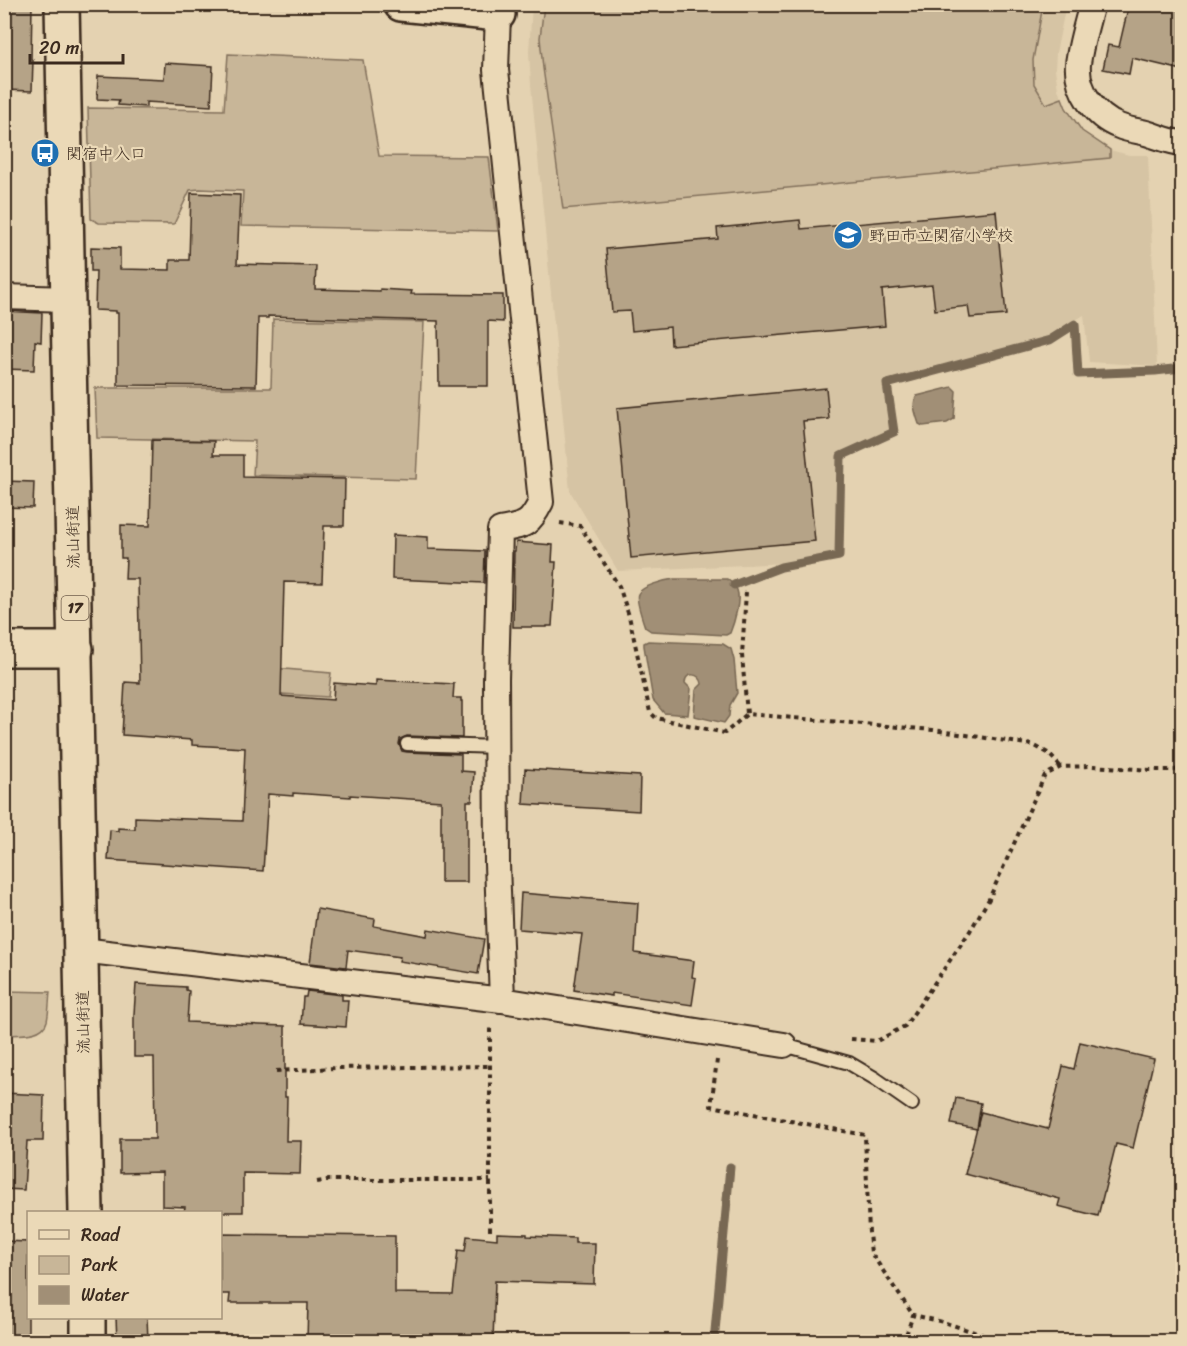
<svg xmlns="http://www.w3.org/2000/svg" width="1187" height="1346" font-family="Sriracha,'Klee One',sans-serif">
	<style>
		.built { fill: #d6c4a4 }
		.green { fill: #c8b698; stroke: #82705b; stroke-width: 1.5 }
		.water { fill: #a18f76; stroke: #786753; stroke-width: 1.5 }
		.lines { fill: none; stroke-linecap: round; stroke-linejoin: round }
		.stream { stroke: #786753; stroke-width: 9 }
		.building { fill: #b5a387; stroke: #3b2a1e; stroke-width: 1.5 }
		.lane-casing { stroke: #3b2a1e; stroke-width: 16 }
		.street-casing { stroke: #3b2a1e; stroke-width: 28 }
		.secondary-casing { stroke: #3b2a1e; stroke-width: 38 }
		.primary-casing { stroke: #3b2a1e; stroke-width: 38 }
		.path { stroke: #3b2a1e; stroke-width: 4; stroke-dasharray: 4.5 4.5; stroke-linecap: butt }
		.lane { stroke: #ebd9b7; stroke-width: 12 }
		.street { stroke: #ebd9b7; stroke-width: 24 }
		.secondary { stroke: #ebd9b7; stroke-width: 33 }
		.primary { stroke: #ebd9b7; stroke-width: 33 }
		.labels { text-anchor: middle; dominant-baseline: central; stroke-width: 4.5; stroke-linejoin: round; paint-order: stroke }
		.shield { fill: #ebd9b7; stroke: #705e4c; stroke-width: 1.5 }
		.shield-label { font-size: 15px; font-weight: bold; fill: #3b2a1e }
		.poi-label { font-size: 16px; fill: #3b2a1e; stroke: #ebd9b7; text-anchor: start }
		.street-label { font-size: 16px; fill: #3b2a1e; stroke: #ebd9b7 }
	</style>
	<rect width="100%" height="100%" fill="#e4d2b1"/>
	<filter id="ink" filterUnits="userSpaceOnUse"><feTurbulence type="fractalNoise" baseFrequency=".0167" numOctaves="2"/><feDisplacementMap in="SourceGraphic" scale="12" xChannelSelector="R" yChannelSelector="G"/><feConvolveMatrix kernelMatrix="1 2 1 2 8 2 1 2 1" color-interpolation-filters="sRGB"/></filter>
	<g filter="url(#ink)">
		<polygon class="built" points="532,5 1066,5 1056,53 1055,69 1058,89 1066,108 1082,131 1110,150 1129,155 1148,155 1157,366 1089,362 1084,315 1048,337 884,380 891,431 838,454 835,554 786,563 618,571 570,491 531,85 529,52"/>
		<g class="green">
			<polygon points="544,5 1043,5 1033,60 1034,84 1046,104 1062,98 1066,108 1082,131 1110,150 1110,158 563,209 543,68 540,38"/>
			<polygon points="228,54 363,60 379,156 489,157 498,231 241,226 243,191 200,189 190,190 174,224 99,223 91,219 88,108 224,110"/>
			<polygon points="273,319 424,322 416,479 253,475 255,441 97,438 95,388 271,388"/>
			<polygon points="194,661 331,673 328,697 282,694 280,704"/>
			<path d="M5 991 50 992C49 1001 49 1012 47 1021 43 1037 17 1034 5 1035Z"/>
		</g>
		<g class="water">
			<path d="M952 387 956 391 954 419 947 423 923 426 919 424C916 414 911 404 917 396Z"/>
			<path d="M674 579H727C731 582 735 585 737 590 741 600 734 623 730 633L726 635 651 631 645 627C643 621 635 599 638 594 641 586 666 580 674 579Z"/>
			<path d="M648 641 723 644 731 649 734 660 737 693 730 705 729 716 724 723 694 716 696 690 702 684C701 673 685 671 685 683L691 689 688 715 664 713 653 700 644 646V643Z"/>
		</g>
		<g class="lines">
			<g class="stream">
				<polyline points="734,585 781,567 839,556 841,456 894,432 887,384 1050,340 1075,324 1078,374 1155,371 1182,368"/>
				<polyline points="714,1342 730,1167"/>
			</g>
		</g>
		<g class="building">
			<polygon points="4,4 32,4 31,60 33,60 32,91 4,90"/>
			<polygon points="1129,4 1182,4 1182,70 1132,58 1129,74 1103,69 1108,45 1119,47"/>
			<polygon points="165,63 213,66 211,106 146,102 146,107 118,105 119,100 97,99 98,76 164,79"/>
			<polygon points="191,193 240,195 237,264 316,266 315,289 380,291 380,289 412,291 411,294 503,295 503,322 488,321 488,386 439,386 438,321 268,316 268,318 258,318 256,386 118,385 118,313 116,313 116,311 95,310 96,271 91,271 91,247 120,248 120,269 170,270 170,260 189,260"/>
			<polygon points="996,211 1006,315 970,318 968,306 935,310 932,285 882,290 885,326 671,345 670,327 632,331 630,311 612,312 606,249 718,239 717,228 800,220 801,229"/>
			<polygon points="4,311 42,313 41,342 35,341 34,370 4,369"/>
			<polygon points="826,388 829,419 803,421 815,541 631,558 617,408"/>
			<polygon points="152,440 214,441 213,455 243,455 243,477 345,479 344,526 324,526 322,583 284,582 281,696 333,700 334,683 376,686 376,680 454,684 453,698 461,698 461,701 462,701 462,738 407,736 400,739 399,744 402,751 407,752 461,754 461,771 474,772 472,801 467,801 467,882 441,882 441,801 350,795 350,797 293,793 293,796 268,794 263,871 108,860 110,830 118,831 118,828 135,829 135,817 242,821 245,748 192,745 192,740 122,735 125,682 140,683 138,579 125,579 126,558 121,558 121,525 150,526"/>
			<polygon points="4,481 34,482 33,508 4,507"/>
			<polygon points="393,535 428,537 428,549 485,551 484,583 392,579"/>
			<polygon points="516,542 553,545 552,562 556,562 552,626 547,626 547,627 513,627 514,551 515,551"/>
			<polygon points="525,769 640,776 639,811 523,804"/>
			<polygon points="521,893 638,903 635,953 694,961 692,977 696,978 692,1005 612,993 612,996 574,990 582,934 519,929"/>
			<polygon points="317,909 375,919 374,926 427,936 428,929 484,939 478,974 399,961 400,957 348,950 346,967 310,963"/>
			<polygon points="136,984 186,987 186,990 189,991 187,1022 285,1026 285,1097 287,1097 286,1141 301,1141 300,1174 243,1173 243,1212 184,1212 185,1207 162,1206 162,1172 120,1173 120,1139 155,1139 154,1057 134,1057 134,1014"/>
			<polygon points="307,991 342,995 342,1000 348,1000 346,1027 301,1024 303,997 306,997"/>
			<polygon points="1080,1042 1154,1059 1133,1148 1116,1144 1098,1216 1058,1206 1060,1199 965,1174 981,1112 1048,1129 1063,1066 1074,1069"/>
			<polygon points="4,1093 44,1095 43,1141 27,1141 24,1190 4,1189"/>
			<polygon points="956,1098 981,1103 977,1129 951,1124"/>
			<polygon points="497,1233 527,1234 527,1236 575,1238 575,1243 595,1243 594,1284 495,1281 493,1341 307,1341 308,1303 229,1303 230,1294 220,1294 220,1234 395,1236 395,1293 453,1294 458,1250 465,1251 467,1236 497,1239"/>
			<polygon points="4,1241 28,1242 28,1339 4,1337"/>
			<polygon points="116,1317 147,1317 148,1341 117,1341"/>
		</g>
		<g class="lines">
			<g class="lane-casing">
				<g id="lane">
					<polyline points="407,744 497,747"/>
					<polyline points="784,1045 849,1063 876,1079 912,1104"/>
				</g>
			</g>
			<g class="street-casing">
				<g id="street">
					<path d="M501 4 498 14 496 70 541 502C529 526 525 525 500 530L496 679 497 864 502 1000"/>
					<path d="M1092 4C1087 22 1080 46 1078 64 1076 90 1095 117 1119 126 1128 130 1138 131 1146 133 1159 137 1170 142 1182 143"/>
					<polyline points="4,297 68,299"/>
					<polyline points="82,950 502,1000 784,1045"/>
				</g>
			</g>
			<g class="secondary-casing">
				<g id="secondary">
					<polyline points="401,4 498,14"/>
					<polyline points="4,649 76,649"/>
				</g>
			</g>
			<g class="primary-casing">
				<g id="primary">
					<polyline points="62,4 86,1212"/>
					<polyline points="88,1318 88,1342"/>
				</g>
			</g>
			<g class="path">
				<polyline points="560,523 580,526 619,586 629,616 650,712 656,718 725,733 747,714 933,730 1033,745 1048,753 1061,767"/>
				<polyline points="746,592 742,655 747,714"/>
				<polyline points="851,1039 877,1041 905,1026 970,931 989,899 1045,775 1061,767 1092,766 1151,770 1176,770 1182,763"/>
				<polyline points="717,1060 711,1106 865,1135 869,1233 871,1253 913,1315"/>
				<polyline points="276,1071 337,1068 490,1066"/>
				<polyline points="317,1182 329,1180 490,1180"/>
				<polyline points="490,1231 490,1025"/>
				<polyline points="910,1342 906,1335 913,1315 943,1322 1005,1342"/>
			</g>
			<use href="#lane" class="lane"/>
			<use href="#street" class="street"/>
			<use href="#secondary" class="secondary"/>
			<use href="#primary" class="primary"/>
		</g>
	</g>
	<defs>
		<g id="bus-disc" transform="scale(1.5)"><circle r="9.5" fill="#1f6fb2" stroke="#ebd9b7"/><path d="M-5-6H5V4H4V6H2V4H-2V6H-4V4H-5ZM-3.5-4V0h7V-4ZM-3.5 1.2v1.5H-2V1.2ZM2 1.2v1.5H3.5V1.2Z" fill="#fff"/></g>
		<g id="school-disc" transform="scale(1.5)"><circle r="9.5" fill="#1f6fb2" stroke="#ebd9b7"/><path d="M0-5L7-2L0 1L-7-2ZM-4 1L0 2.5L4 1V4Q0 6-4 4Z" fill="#fff"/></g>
	</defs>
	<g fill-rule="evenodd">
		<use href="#bus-disc" x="45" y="153"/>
		<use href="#school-disc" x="848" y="235"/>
	</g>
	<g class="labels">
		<rect class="shield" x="61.5" y="596" width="27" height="24" rx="4.5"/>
		<g class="shield-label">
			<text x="75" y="608">17</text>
		</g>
		<g class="poi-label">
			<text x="66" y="153">関宿中入口</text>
			<text x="869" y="235">野田市立関宿小学校</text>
		</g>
		<g class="street-label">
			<text transform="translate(73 537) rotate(-91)">流山街道</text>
			<text transform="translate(83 1022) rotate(-91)">流山街道</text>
		</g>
	</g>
	<rect width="1187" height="1346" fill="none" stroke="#ebd9b7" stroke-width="24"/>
	<rect x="12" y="12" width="1163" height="1322" fill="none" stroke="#3b2a1e" stroke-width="2" filter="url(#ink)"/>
	<rect x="27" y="1211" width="195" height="108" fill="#ebd9b7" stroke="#a5937a" stroke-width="1.5"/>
	<rect x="39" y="1230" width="30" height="9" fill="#ebd9b7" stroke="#a5937a" stroke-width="1.5"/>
	<text x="81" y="1241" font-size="18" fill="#3b2a1e">Road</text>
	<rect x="39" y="1256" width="30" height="18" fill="#c8b698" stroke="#a5937a" stroke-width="1.5"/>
	<text x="81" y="1271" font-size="18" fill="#3b2a1e">Park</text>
	<rect x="39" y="1286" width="30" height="18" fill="#a18f76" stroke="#a5937a" stroke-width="1.5"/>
	<text x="81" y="1301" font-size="18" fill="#3b2a1e">Water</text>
	<path d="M30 54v9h93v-9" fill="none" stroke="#3b2a1e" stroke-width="3"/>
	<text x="39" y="54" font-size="18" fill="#3b2a1e" stroke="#ebd9b7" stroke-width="4.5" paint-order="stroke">20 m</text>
</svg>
